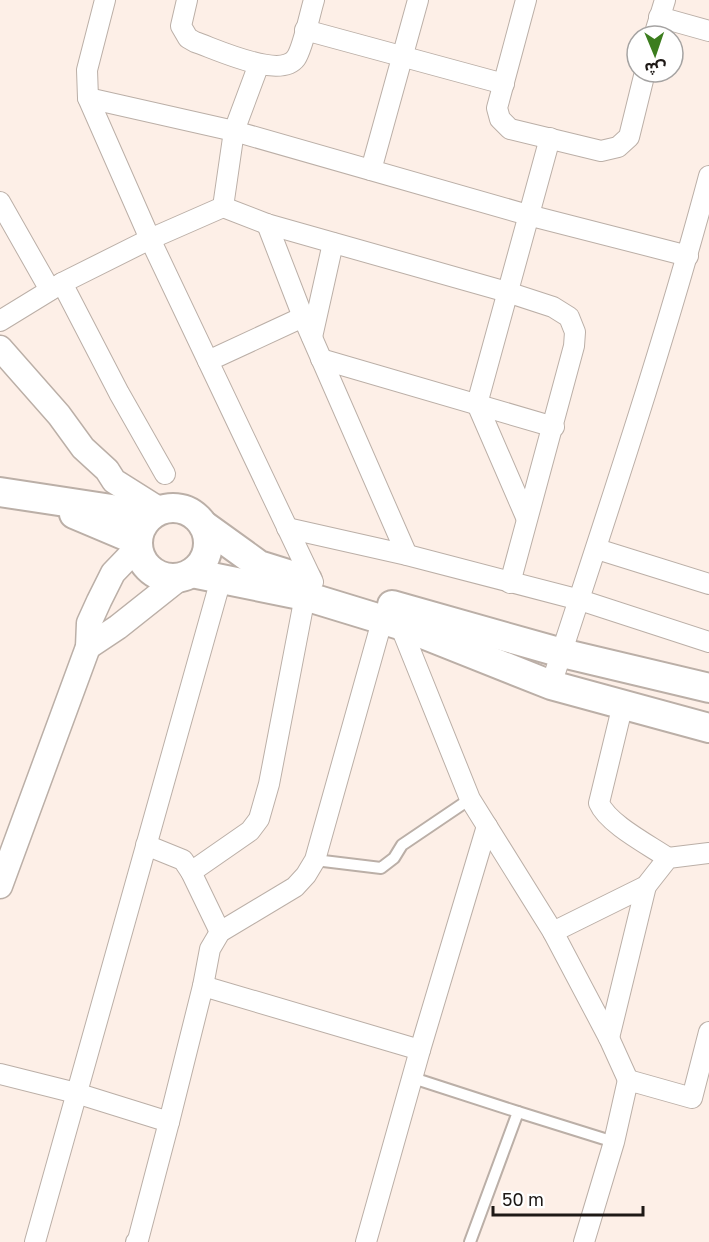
<svg xmlns="http://www.w3.org/2000/svg" width="709" height="1242" font-family="'Golos Text','Noto Sans Arabic',sans-serif">
	<style>
		.lines { fill: none; stroke-linecap: round; stroke-linejoin: round }
		.service-casing { stroke: #bbafa7; stroke-width: 14 }
		.minor-casing { stroke: #bbafa7; stroke-width: 22 }
		.tertiary-casing { stroke: #bbafa7; stroke-width: 27 }
		.secondary-casing { stroke: #bbafa7; stroke-width: 32 }
		.service { stroke: #fff; stroke-width: 10 }
		.minor { stroke: #fff; stroke-width: 20 }
		.tertiary { stroke: #fff; stroke-width: 24 }
		.secondary { stroke: #fff; stroke-width: 28 }
	</style>
	<rect width="100%" height="100%" fill="#fdefe7"/>
	<g class="lines">
		<g class="service-casing">
			<g id="service">
				<polyline points="315,860 381,868 394,858 402,845 470,799"/>
				<polyline points="413,1078 518,1112"/>
				<polyline points="470,1242 518,1112 614,1142"/>
			</g>
		</g>
		<g class="minor-casing">
			<g id="minor">
				<polyline points="105,0 87,70 88,98 150,239 313,582"/>
				<path d="M187 0 181 26 188 38 195 42C216 49 280 80 296 58 303 48 310 13 314 0"/>
				<polyline points="526,0 497,108 500,119 510,129 601,151 618,147 629,137 645,72"/>
				<polyline points="659,17 709,31"/>
				<polyline points="305,30 504,84"/>
				<polyline points="654,36 665,0"/>
				<polyline points="88,98 234,131 528,215 688,256"/>
				<polyline points="371,170 418,0"/>
				<polyline points="0,202 50,290"/>
				<polyline points="223,207 267,224 507,292 553,307 569,317 575,332 574,346 510,583"/>
				<polyline points="267,224 303,317 407,555"/>
				<polyline points="62,283 119,393 165,474"/>
				<polyline points="0,321 62,283 150,239 223,207 234,131 259,64"/>
				<polyline points="312,337 333,243"/>
				<polyline points="321,359 554,427"/>
				<polyline points="208,361 303,317"/>
				<polyline points="526,517 477,404 550,138"/>
				<polyline points="287,528 407,555 580,600 709,642"/>
				<polyline points="597,549 709,584"/>
				<polyline points="400,625 470,799 553,932 609,1038 628,1080"/>
				<path d="M551 685C606 516 663 348 709 176"/>
				<path d="M623 704 599 803C608 824 649 845 668 858"/>
				<polyline points="146,845 183,860 191,872 220,932"/>
				<polyline points="191,872 250,831 259,819 269,784 305,596"/>
				<polyline points="553,932 646,886 668,858 709,853"/>
				<polyline points="203,986 210,949 220,932 295,887 306,875 315,860 382,621"/>
				<polyline points="609,1038 646,886"/>
				<polyline points="420,1050 487,826"/>
				<polyline points="0,1074 76,1093 169,1122 203,986 420,1050 366,1242"/>
				<polyline points="35,1242 221,579"/>
				<polyline points="136,1242 138,1240 169,1122"/>
				<polyline points="584,1242 614,1142 628,1080 692,1098 709,1032"/>
			</g>
		</g>
		<g class="tertiary-casing">
			<g id="tertiary">
				<polyline points="0,348 59,415 83,448 107,470 114,481 160,510"/>
				<polyline points="88,647 118,627 181,577"/>
				<polyline points="0,886 88,647 89,623 99,601 113,573 138,547"/>
			</g>
		</g>
		<g class="secondary-casing">
			<g id="secondary">
				<polyline points="0,492 151,515"/>
				<circle cx="173" cy="543" r="35"/>
				<polyline points="74,514 138,541"/>
				<polyline points="205,526 259,565 307,580"/>
				<polyline points="192,573 305,596 400,625 551,685 709,728"/>
				<polyline points="392,605 562,653 709,688"/>
			</g>
		</g>
		<use href="#service" class="service"/>
		<use href="#minor" class="minor"/>
		<use href="#tertiary" class="tertiary"/>
		<use href="#secondary" class="secondary"/>
	</g>
	<g transform="translate(655 54) rotate(178)"><circle r="28" fill="#ffffff" stroke="#a5a3a2" stroke-width="1.5"/>
	<path d="M0-4.5L10 22L0 15L-10 22Z" fill="#3c7d1e"/>
	<text y="-9" font-size="16" font-weight="bold" text-anchor="middle" fill="#1e1916">ش</text>
	</g>
	<path d="M493 1206v9h150v-9" fill="none" stroke="#1e1916" stroke-width="3"/>
	<text x="502" y="1206" font-size="18" fill="#1e1916" stroke="#ffffff" stroke-width="4.5" paint-order="stroke">50 m</text>
</svg>
